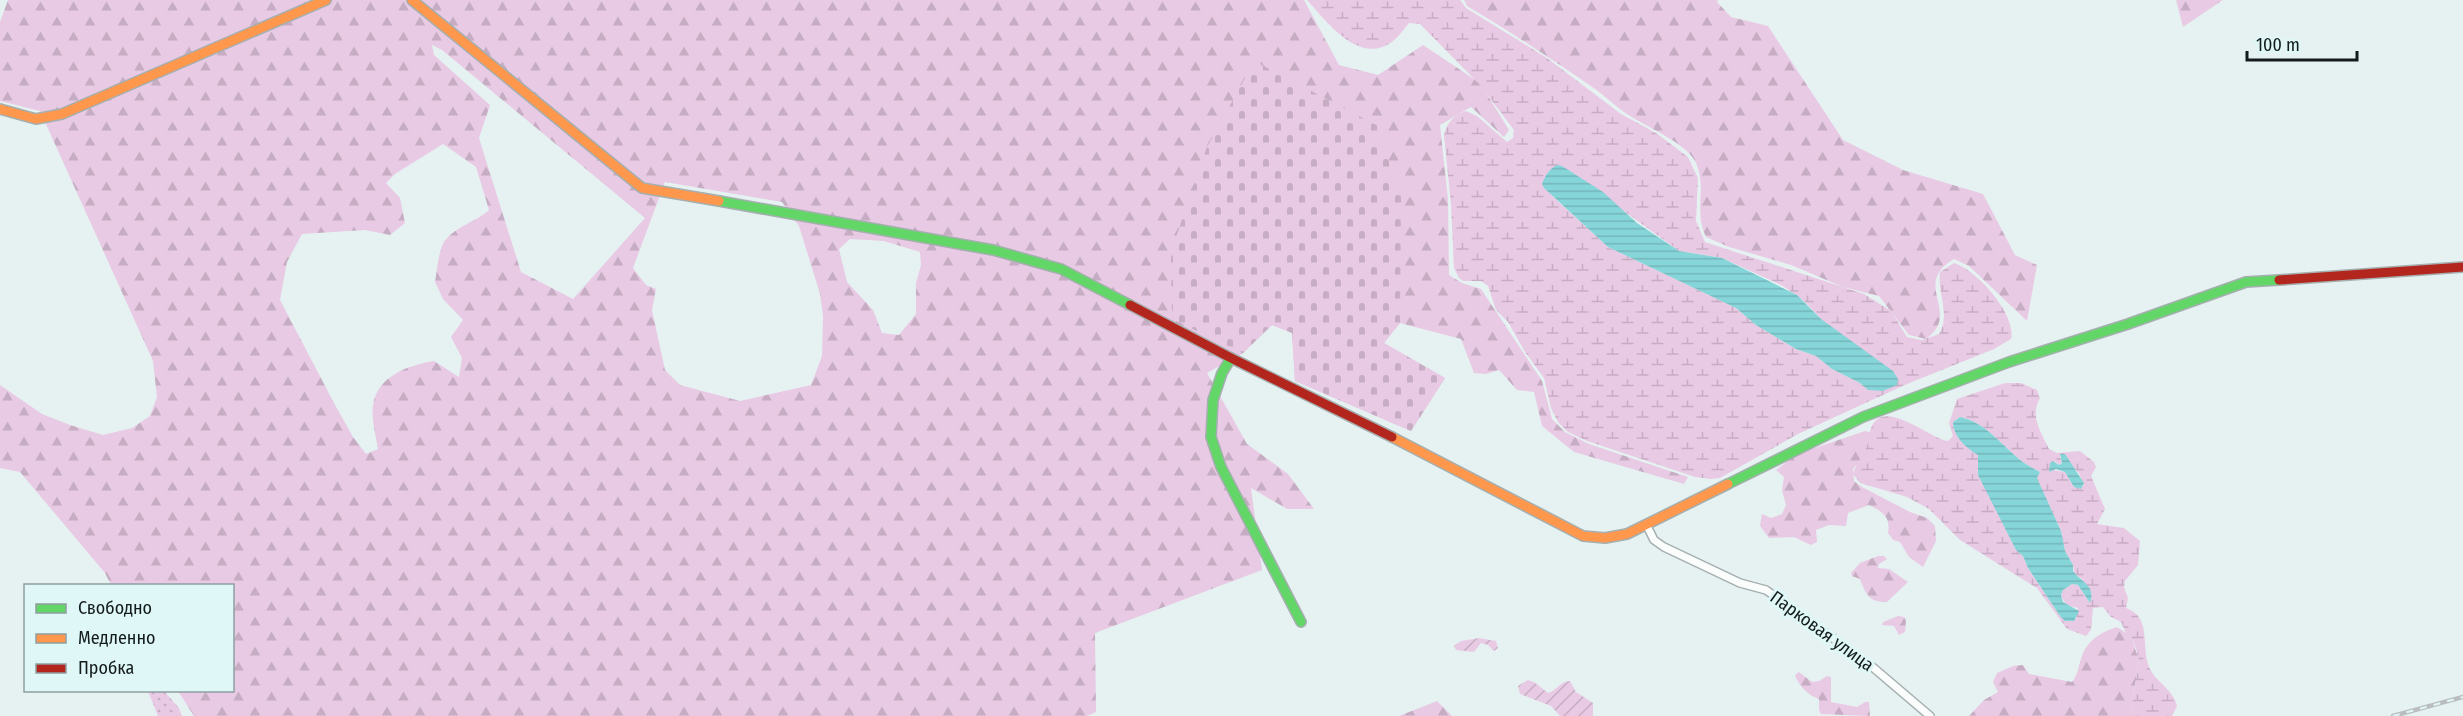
<svg xmlns="http://www.w3.org/2000/svg" width="2463" height="716" font-family="'Fira Sans Condensed',sans-serif">
	<style>
		.grass { fill: url(#grass-dots) }
		.forest { fill: url(#forest-firs); fill-rule: evenodd }
		.wetland { fill: url(#wetland-marsh); fill-rule: evenodd }
		.cemetery { fill: url(#cemetery-stones) }
		.garden { fill: url(#garden-furrows) }
		.water { fill: url(#water-rules) }
		.lines { fill: none; stroke-linecap: round; stroke-linejoin: round }
		.street-casing { stroke: #a6afaf; stroke-width: 10 }
		.fast-casing { stroke: #a6afaf; stroke-width: 12 }
		.slow-casing { stroke: #a6afaf; stroke-width: 12 }
		.jam-casing { stroke: #a6afaf; stroke-width: 12 }
		.street { stroke: #fbfdfd; stroke-width: 7 }
		.fast { stroke: #63d668; stroke-width: 9 }
		.slow { stroke: #ff974d; stroke-width: 9 }
		.jam { stroke: #b3261e; stroke-width: 9 }
		.rail-casing { stroke: #babdbd; stroke-width: 4.5 }
		.rail { stroke: #e0f7f8; stroke-width: 2; stroke-dasharray: 7; stroke-linecap: butt }
		.labels { text-anchor: middle; dominant-baseline: central; stroke-width: 6; stroke-linejoin: round; paint-order: stroke }
		.street-label { font-size: 18px; fill: #131b1b; stroke: #e0f7f8 }
	</style>
	<defs>
		<pattern id="grass-dots" width="8" height="8" patternUnits="userSpaceOnUse" patternTransform="scale(1.5)"><rect width="8" height="8" fill="#e9cae5"/><path d="M2 2h.1M6 6h.1" fill="none" stroke="#c7adc4" stroke-width="1.8" stroke-linecap="round"/></pattern>
		<pattern id="forest-firs" width="22" height="20" patternUnits="userSpaceOnUse" patternTransform="scale(1.5)"><rect width="22" height="20" fill="#e8cae4"/><path d="M5 1l3.5 6h-7zM16 11l3.5 6h-7z" fill="#c6adc3"/></pattern>
		<pattern id="wetland-marsh" width="20" height="14" patternUnits="userSpaceOnUse" patternTransform="scale(1.5)"><rect width="20" height="14" fill="#e9cae5"/><path d="M1 5h8M5 5V1M11 12h8M15 12V8" fill="none" stroke="#c7adc4"/></pattern>
		<pattern id="cemetery-stones" width="16" height="16" patternUnits="userSpaceOnUse" patternTransform="scale(1.5)"><rect width="16" height="16" fill="#e9cae5"/><path d="M2 7V4a2 2 0 0 1 4 0v3zM10 15v-3a2 2 0 0 1 4 0v3z" fill="#c7adc4"/></pattern>
		<pattern id="garden-furrows" width="10" height="10" patternUnits="userSpaceOnUse" patternTransform="scale(1.5)"><rect width="10" height="10" fill="#e9cae5"/><path d="M-1 1l2-2M0 10L10 0M9 11l2-2" fill="none" stroke="#c7adc4"/></pattern>
		<pattern id="water-rules" width="6" height="5" patternUnits="userSpaceOnUse" patternTransform="scale(1.5)"><rect width="6" height="5" fill="#86d5d9"/><path d="M0 2.5h6" fill="none" stroke="#73b6ba"/></pattern>
	</defs>
	<rect width="100%" height="100%" fill="#e6f2f2"/>
	<polygon class="grass" points="148,691 164,691 179,708 182,716 158,716"/>
	<g class="forest">
		<path d="M8 0H1304L1339 65 1378 75 1423 45 1480 83 1509 130 1504 137 1471 107 1440 125 1448 199 1449 275 1462 283 1481 289 1542 381 1552 419 1565 432 1589 444 1688 477 1684 484 1574 452 1542 426 1534 392 1517 390 1499 370 1486 374 1474 373 1461 339 1400 323 1384 343 1445 378 1411 431 1295 381 1292 333 1272 325 1243 353 1207 373 1247 444 1288 474 1314 509H1287L1251 488 1262 570 1095 633 1096 712 1087 716H194L178 691 232 690V586L111 585 105 573 20 472 0 468V385L42 414 70 425 103 435 132 428 150 416 157 397 153 361 40 111 0 101V22ZM432 45 442 50 645 218 573 299 521 272 479 138 490 105 434 55ZM443 144 476 167 489 210C476 222 451 228 443 244 438 255 437 270 435 282L443 299 463 320 451 337 462 358 459 377 434 361C408 365 376 377 373 406 371 419 376 436 378 449L366 454 353 437 334 403 280 300 287 262 302 234 365 230 390 235 405 223 400 198 386 183 395 174ZM665 182 782 202 799 226 820 294 823 316 822 356 811 385 740 401 680 385 665 370 652 310 656 289 646 285 633 268ZM850 239 884 241 920 252 921 265 916 283V314L899 335 882 333 873 310 847 282 839 249Z"/>
		<path d="M1464 0H1718L1717 2 1731 17 1768 26 1843 140 1903 170 1983 194 2015 255 2037 265 2027 321 1969 266 1954 259C1910 285 1963 312 1926 339L1909 335 1879 296 1843 287 1791 265 1729 247 1706 237C1693 210 1708 187 1695 161 1685 142 1642 125 1624 112 1614 105 1605 96 1595 89 1553 60 1511 32 1467 6Z"/>
		<polygon points="2176,0 2223,0 2183,27"/>
		<path d="M1865 431 1882 435 1853 469 1854 481 1862 487 1910 512 1927 518 1935 526 1936 541 1923 567 1909 557 1900 542 1893 540 1888 533C1891 516 1882 512 1869 505L1848 513 1846 526 1829 525 1816 530 1817 542 1811 545 1794 537 1769 538 1760 526 1762 514 1771 518 1782 514 1786 505 1782 491 1784 477 1776 470 1797 454Z"/>
		<path d="M1878 556H1884L1887 559 1879 564 1878 568 1889 569 1908 582 1887 602C1869 602 1866 595 1860 579L1852 576 1851 573 1860 563Z"/>
		<polygon points="1898,616 1904,617 1906,621 1905,632 1899,635 1894,626 1882,625 1883,622"/>
		<path d="M2117 627 2131 636 2139 661 2130 716H1969L1984 700 1998 692 1993 682 1997 673 2013 666 2023 665 2029 674 2072 682C2079 673 2078 666 2082 656 2088 639 2102 632 2117 627Z"/>
		<path d="M1799 672 1812 682 1819 681 1827 676 1831 677V702L1857 707 1865 702H1869L1870 716 1821 714 1819 710V699C1809 696 1798 685 1795 675Z"/>
		<polygon points="1437,701 1452,716 1399,716"/>
	</g>
	<g class="wetland">
		<path d="M1307 0H1460L1466 8 1547 58 1621 114 1656 133 1688 157 1698 178 1696 221 1705 242 1864 294 1891 311 1907 337 1922 340 1939 334C1951 314 1937 294 1940 272L1954 263C1976 269 2017 315 2011 339L1994 349 1907 384 1798 434 1720 478 1711 479 1695 477 1587 441 1568 432 1558 422 1551 408 1544 378 1525 352 1508 322 1496 310 1488 286 1481 281H1463L1459 278 1454 268 1451 205 1444 135C1447 122 1454 115 1466 111L1477 116 1507 142 1513 138 1514 130 1480 85 1420 24 1409 23C1404 29 1399 36 1393 41 1360 67 1327 22 1307 0ZM1551 195 1621 209 1679 251 1722 258 1783 286 1804 301 1821 319 1868 390 1860 383 1832 369 1816 356 1796 349 1756 325 1736 308 1608 247Z"/>
		<path d="M2005 383H2021L2037 390 2040 398C2030 416 2040 431 2049 449L2057 453 2080 451 2094 462 2096 467 2091 476 2105 509 2097 524 2124 528 2140 541 2138 565 2125 581 2124 587 2128 598 2126 608C2153 617 2140 649 2150 669 2157 683 2173 689 2177 706L2172 716H2130L2139 661 2136 649 2131 636 2126 633 2121 622 2111 617 2103 607 2093 608 2091 630 2086 636 2067 629 2037 588 1960 540 1929 509 1907 497 1860 483 1853 474C1856 463 1864 455 1868 444 1870 438 1869 431 1872 426 1885 398 1930 439 1948 441L1953 436 1949 423 1957 399ZM1960 417C1986 422 2004 448 2023 462 2028 466 2035 469 2040 472L2036 477 2061 531 2065 551 2073 565 2074 573 2083 580 2090 603 2078 585 2072 584 2063 590 2061 595C2064 604 2068 606 2078 608L2076 619 2060 616 2028 568 2023 556 2016 550 1979 475 1978 455C1967 447 1953 437 1953 422ZM2059 455 2079 473 2084 486 2074 487 2065 472 2054 470 2050 463 2054 461 2060 465 2062 461Z"/>
	</g>
	<polygon class="cemetery" points="1258,63 1378,126 1401,197 1400,323 1384,343 1445,378 1411,431 1295,381 1292,333 1272,325 1243,353 1172,319 1171,252 1207,147 1245,78"/>
	<g class="garden">
		<polygon points="1479,638 1496,641 1498,648 1494,651 1488,645 1481,643 1474,652 1456,650 1454,646 1461,641"/>
		<path d="M1528 680 1534 682 1548 693C1557 691 1560 681 1570 681L1576 692 1593 703V716H1560L1551 706 1520 694 1518 686Z"/>
	</g>
	<g class="water">
		<path d="M1557 165 1562 166 1603 192 1637 223 1679 251 1722 258 1797 295 1821 319 1893 371 1898 379 1897 385 1883 391 1868 390 1860 383 1832 369 1816 356 1796 349 1756 325 1736 308 1608 247 1544 188 1542 184C1545 176 1549 169 1557 165Z"/>
		<path d="M1960 417C1986 422 2004 448 2023 462 2028 466 2035 469 2040 472L2037 478 2061 531 2065 551 2073 565V571C2082 583 2096 585 2090 603L2078 585 2072 584 2063 590 2061 595 2063 602 2079 611 2074 621H2065L2060 616 2028 568 2023 556 2016 550 1978 475V455C1966 448 1953 436 1953 422Z"/>
		<polygon points="2060,454 2065,454 2084,483 2081,489 2074,487 2065,472 2056,469 2049,472 2050,463 2053,461 2059,465 2062,463"/>
	</g>
	<g class="lines">
		<g class="street-casing">
			<polyline id="street" points="1647,526 1654,540 1664,547 1740,583 1766,590 1869,664 1930,716"/>
		</g>
		<g class="fast-casing">
			<g id="fast">
				<polyline points="719,201 993,250 1061,269 1130,305"/>
				<polyline points="1231,358 1222,373 1213,400 1211,437 1221,467 1301,622"/>
				<polyline points="1728,484 1863,417 2009,362 2128,324 2246,282 2279,280"/>
			</g>
		</g>
		<g class="slow-casing">
			<g id="slow">
				<polyline points="412,0 642,188 719,201"/>
				<polyline points="0,109 36,119 62,114 326,0"/>
				<polyline points="1392,437 1583,536 1605,538 1627,534 1728,484"/>
			</g>
		</g>
		<g class="jam-casing">
			<g id="jam">
				<polyline points="2279,280 2463,267"/>
				<polyline points="1130,305 1231,358 1392,437"/>
			</g>
		</g>
		<use href="#street" class="street"/>
		<use href="#fast" class="fast"/>
		<use href="#slow" class="slow"/>
		<use href="#jam" class="jam"/>
		<g class="rail-casing">
			<polyline id="rail" points="2393,716 2463,697"/>
		</g>
		<use href="#rail" class="rail"/>
	</g>
	<g class="labels">
		<g class="street-label">
			<text transform="translate(1822 631) rotate(36)">Парковая улица</text>
		</g>
	</g>
	<rect x="24" y="584" width="210" height="108" fill="#e0f7f8" stroke="#8e9fa0" stroke-width="1.5"/>
	<rect x="36" y="604" width="30" height="9" fill="#63d668" stroke="#8e9fa0" stroke-width="1.5"/>
	<text x="78" y="614" font-size="18" fill="#131b1b">Свободно</text>
	<rect x="36" y="634" width="30" height="9" fill="#ff974d" stroke="#8e9fa0" stroke-width="1.5"/>
	<text x="78" y="644" font-size="18" fill="#131b1b">Медленно</text>
	<rect x="36" y="664" width="30" height="9" fill="#b3261e" stroke="#8e9fa0" stroke-width="1.5"/>
	<text x="78" y="674" font-size="18" fill="#131b1b">Пробка</text>
	<path d="M2247 51v9h110v-9" fill="none" stroke="#131b1b" stroke-width="3"/>
	<text x="2256" y="51" font-size="18" fill="#131b1b" stroke="#e0f7f8" stroke-width="4.5" paint-order="stroke">100 m</text>
</svg>
